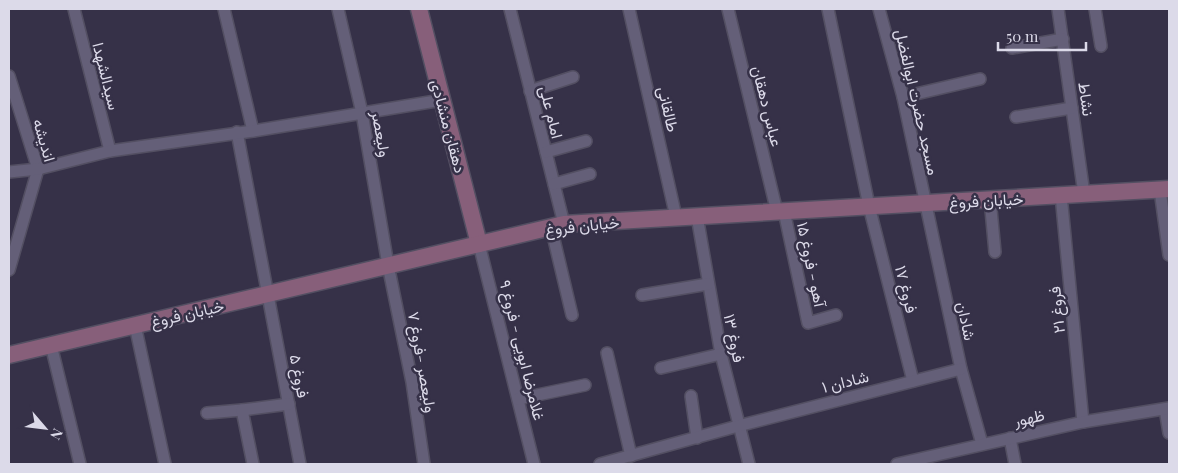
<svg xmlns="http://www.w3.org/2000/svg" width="1178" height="473" font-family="'Playfair Display',Vazirmatn,serif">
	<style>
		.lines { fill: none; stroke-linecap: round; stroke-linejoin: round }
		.street-casing { stroke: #534f62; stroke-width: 14 }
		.secondary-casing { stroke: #534f62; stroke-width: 19 }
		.street { stroke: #645f78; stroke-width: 11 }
		.secondary { stroke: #875f7a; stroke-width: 16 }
		.labels { text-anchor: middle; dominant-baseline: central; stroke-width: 5; stroke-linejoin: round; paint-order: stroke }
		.street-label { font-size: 16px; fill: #dcdae9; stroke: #363148 }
	</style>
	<rect width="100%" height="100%" fill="#363148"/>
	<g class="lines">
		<g class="street-casing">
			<g id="street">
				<polyline points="74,9 110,151"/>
				<polyline points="224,9 253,131"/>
				<polyline points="338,9 362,113 388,265 412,382 424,464"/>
				<polyline points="510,9 564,224"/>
				<polyline points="629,9 676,217"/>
				<polyline points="728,9 777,212"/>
				<polyline points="828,9 869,206 913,381"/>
				<polyline points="879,9 903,97 961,369 982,444"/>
				<polyline points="1058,9 1084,194"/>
				<polyline points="1095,9 1101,46"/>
				<polyline points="1012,48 1063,39"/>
				<polyline points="9,76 38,169 9,270"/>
				<polyline points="530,91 573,77"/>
				<polyline points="903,97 980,79"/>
				<polyline points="1016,117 1072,108"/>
				<polyline points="237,132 300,464"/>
				<polyline points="546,152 586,141"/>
				<polyline points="9,172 38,169 110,151 253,131 442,100"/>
				<polyline points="554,184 590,174"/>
				<polyline points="1160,190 1169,255"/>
				<polyline points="1061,195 1083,422"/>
				<polyline points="990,199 995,252"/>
				<polyline points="784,211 808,323 836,315"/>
				<polyline points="697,216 721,354 749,464"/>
				<polyline points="551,227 572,315"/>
				<polyline points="479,244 534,464"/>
				<polyline points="642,295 708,284"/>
				<polyline points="135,325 165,464"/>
				<polyline points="51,345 80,464"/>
				<polyline points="607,353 631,456"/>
				<polyline points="661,368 721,354"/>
				<polyline points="691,396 697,438"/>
				<polyline points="518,399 585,385"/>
				<polyline points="1165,409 1169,433"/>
				<polyline points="207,413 242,410"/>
				<polyline points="1010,438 1015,464"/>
				<polyline points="253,464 242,410 289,404"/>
				<polyline points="600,464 738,426 961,369"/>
				<polyline points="897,464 1083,422 1169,408"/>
			</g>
		</g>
		<g class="secondary-casing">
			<g id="secondary">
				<polyline points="419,9 479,244"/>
				<polyline points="9,355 564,224 1169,189"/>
			</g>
		</g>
		<use href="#street" class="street"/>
		<use href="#secondary" class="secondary"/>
	</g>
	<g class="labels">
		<g class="street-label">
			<text transform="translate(107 76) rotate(76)">سیدالشهدا</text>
			<text transform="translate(1087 99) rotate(82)">نشاط</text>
			<text transform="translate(918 102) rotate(77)">مسجد حضرت ابوالفضل</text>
			<text transform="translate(768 106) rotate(76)">عباس دهقان</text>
			<text transform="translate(669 109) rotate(77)">طالقانی</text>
			<text transform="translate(552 112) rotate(76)">امام علی</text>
			<text transform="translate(449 126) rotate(75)">دهقان منشادی</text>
			<text transform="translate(382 134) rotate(80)">ولیعصر</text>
			<text transform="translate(45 140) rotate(74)">اندیشه</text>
			<text transform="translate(986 200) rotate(-3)">خیابان فروغ</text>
			<text transform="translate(582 225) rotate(-6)">خیابان فروغ</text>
			<text transform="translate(812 264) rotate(78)">آهو - فروغ ۱۵</text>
			<text transform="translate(907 289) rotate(76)">فروغ ۱۷</text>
			<text transform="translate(1056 310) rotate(-96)">فروغ ۲۱</text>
			<text transform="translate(187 313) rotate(-13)">خیابان فروغ</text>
			<text transform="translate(967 321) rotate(78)">شادان</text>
			<text transform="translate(735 338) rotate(78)">فروغ ۱۳</text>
			<text transform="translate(523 350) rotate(76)">غلامرضا ابویی - فروغ ۹</text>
			<text transform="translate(423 362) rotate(80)">ولیعصر -فروغ ۷</text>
			<text transform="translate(300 376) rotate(79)">فروغ ۵</text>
			<text transform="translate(845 381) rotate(-14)">شادان ۱</text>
			<text transform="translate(1029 417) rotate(-12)">ظهور</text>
		</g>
	</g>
	<rect width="1178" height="473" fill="none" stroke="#dcdae9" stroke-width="20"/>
	<g transform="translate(45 428) rotate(118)" stroke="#363148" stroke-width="4" paint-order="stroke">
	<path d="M0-4L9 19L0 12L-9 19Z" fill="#dcdae9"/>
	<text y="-8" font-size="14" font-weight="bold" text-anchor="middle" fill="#dcdae9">N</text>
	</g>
	<path d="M998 42v8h88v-8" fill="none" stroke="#dcdae9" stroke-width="2.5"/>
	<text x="1006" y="42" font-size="15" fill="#dcdae9" stroke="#363148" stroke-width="4" paint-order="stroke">50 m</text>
</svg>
